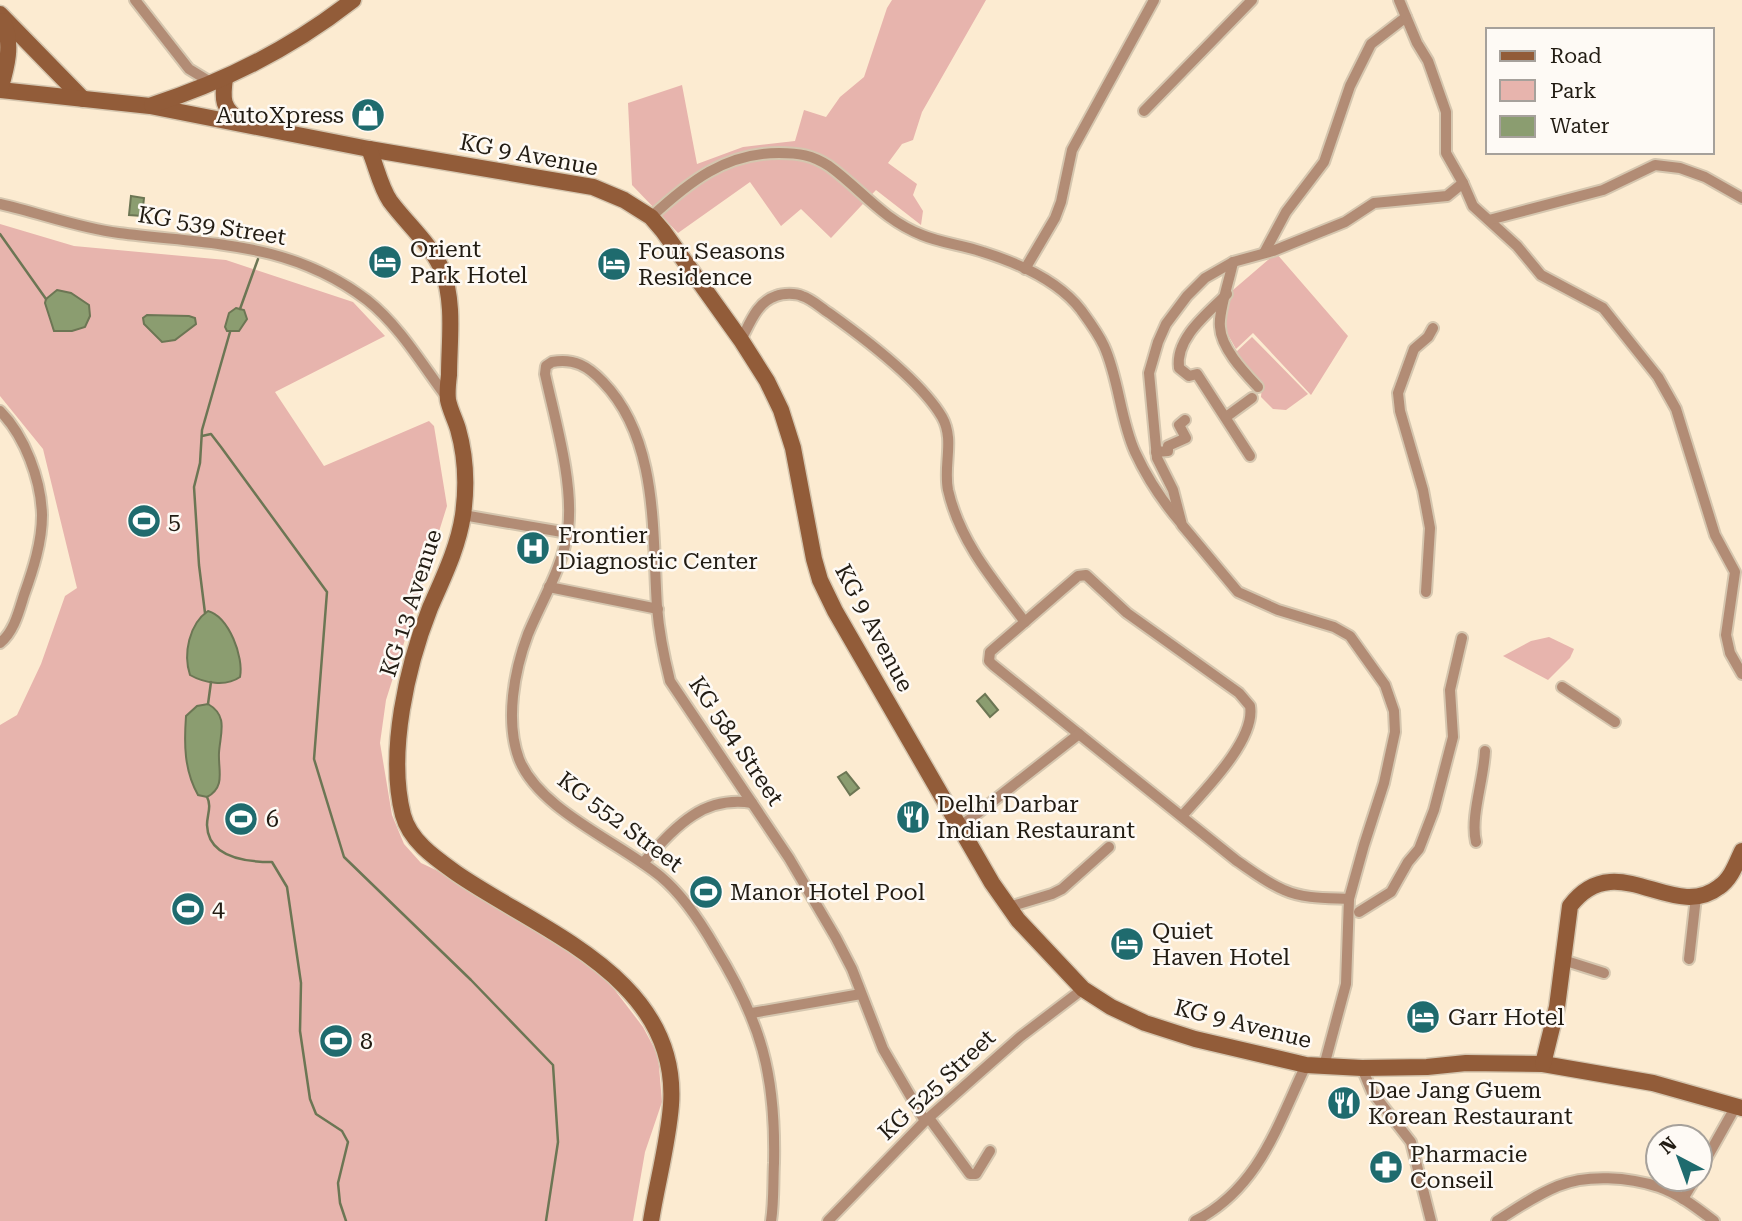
<svg xmlns="http://www.w3.org/2000/svg" width="1742" height="1221" font-family="'Roboto Serif',serif">
	<style>
		.green { fill: #e7b4ad }
		.water { fill: #8b9d70; stroke: #6c7654; stroke-width: 2 }
		.lines { fill: none; stroke-linecap: round; stroke-linejoin: round }
		.stream { stroke: #6c7654; stroke-width: 2.5 }
		.street-casing { stroke: #d5c6af; stroke-width: 14 }
		.secondary-casing { stroke: #d5c6af; stroke-width: 19 }
		.street { stroke: #b28c75; stroke-width: 10 }
		.secondary { stroke: #925c39; stroke-width: 16 }
		.labels { text-anchor: middle; dominant-baseline: central; stroke-width: 5; stroke-linejoin: round; paint-order: stroke }
		.poi-label { font-size: 23px; fill: #221c13; stroke: #fefaf5; text-anchor: start }
		.street-label { font-size: 23px; fill: #221c13; stroke: #fefaf5 }
	</style>
	<rect width="100%" height="100%" fill="#fcebd1"/>
	<g class="green">
		<polygon points="892,0 986,0 922,112 913,140 902,144 888,163 917,184 913,195 923,211 921,225 876,190 831,238 801,209 781,226 750,182 678,233 632,185 628,103 682,85 697,164 743,147 795,141 804,110 826,117 840,97 864,77 887,8"/>
		<polygon points="0,224 74,246 226,260 353,302 385,336 275,392 324,466 429,421 434,426 447,506 386,700 380,743 392,815 404,844 421,863 436,870 582,957 614,989 643,1027 658,1055 662,1102 645,1152 633,1221 0,1221 0,725 17,715 41,664 65,596 77,588 43,449 0,396"/>
		<polygon points="1276,253 1348,336 1311,395 1253,333 1236,349 1223,326 1233,290"/>
		<polygon points="1252,337 1308,394 1286,410 1273,409 1261,397 1262,385 1235,353"/>
		<polygon points="1549,637 1574,649 1570,658 1548,680 1503,656 1531,641"/>
	</g>
	<g class="water">
		<polygon points="131,196 144,198 142,216 129,215"/>
		<polygon points="57,290 71,293 89,305 90,316 85,327 72,331 54,331 45,303 46,299"/>
		<polygon points="236,308 244,310 247,319 239,331 227,331 225,327 229,313"/>
		<polygon points="147,315 189,316 195,318 196,324 175,340 162,342 144,324 143,318"/>
		<path d="M208 611C229 617 244 657 240 677 226 687 204 683 190 675 183 654 189 624 208 611Z"/>
		<polygon points="985,694 998,710 990,717 977,701"/>
		<path d="M208 704C229 716 220 734 219 753 218 770 226 787 207 797L198 795C184 770 184 744 186 716L197 706Z"/>
		<polygon points="846,772 859,788 850,795 838,777"/>
	</g>
	<g class="lines">
		<g class="stream">
			<polyline points="0,234 46,299"/>
			<polyline points="240,309 258,259"/>
			<polyline points="202,436 211,434 221,447 327,592 314,759 344,857 471,980 553,1065 558,1142 546,1221"/>
			<polyline points="205,613 199,565 194,487 200,463 202,430 230,332"/>
			<polyline points="208,704 211,682"/>
			<path d="M207 797C212 806 207 815 207 825 208 858 246 862 272 862L287 887 301 983 300 1031 310 1099 316 1114 342 1131 348 1142 338 1183 340 1203 346 1221"/>
		</g>
		<g class="street-casing">
			<g id="street">
				<polyline points="135,0 189,69 212,83"/>
				<polyline points="1144,111 1252,0"/>
				<polyline points="1463,183 1473,206 1517,246 1541,275 1603,308 1658,377 1676,409 1715,535 1735,572 1726,635 1730,653 1742,674"/>
				<path d="M0 204C40 213 78 228 119 233 211 245 289 241 367 300 400 326 423 366 448 399"/>
				<path d="M651 217C689 182 725 153 779 153 799 153 812 155 829 166 862 190 882 219 922 235 941 243 963 245 983 252 1018 263 1058 280 1081 310 1089 321 1098 333 1104 346 1119 379 1120 419 1135 452 1147 478 1163 502 1181 523"/>
				<polyline points="1489,220 1603,190 1655,165 1680,168 1705,177 1742,198"/>
				<polyline points="1264,253 1286,212 1324,162 1350,86 1371,44 1406,17"/>
				<path d="M1233 262C1230 278 1218 313 1220 327 1221 348 1244 372 1258 387"/>
				<polyline points="1025,269 1055,218 1061,202 1072,150 1154,0"/>
				<path d="M1227 294C1208 313 1175 338 1179 368L1189 376 1197 374 1250 456"/>
				<path d="M741 340C750 323 757 302 776 296 783 293 796 293 802 296 812 299 821 308 829 313 864 338 921 381 942 417 955 440 943 465 948 490 960 542 993 580 1025 622"/>
				<path d="M0 411C25 436 41 480 42 515 42 542 33 570 24 595 19 611 14 632 0 643"/>
				<polyline points="1226,417 1252,398"/>
				<polyline points="1156,452 1168,451 1168,446 1186,438 1179,425 1185,420"/>
				<polyline points="463,515 568,533"/>
				<polyline points="549,587 658,609"/>
				<polyline points="1426,592 1430,528 1423,490 1400,411 1398,393 1414,349 1428,337 1433,328"/>
				<polyline points="1562,687 1615,722"/>
				<path d="M1182 816C1203 792 1256 740 1250 706L1239 693 1127 613 1086 575 1078 576 990 652 989 661 993 665 1237 861C1252 871 1267 883 1284 890 1304 899 1328 898 1349 899"/>
				<polyline points="960,827 1079,734"/>
				<path d="M1476 842C1470 817 1484 779 1485 751"/>
				<path d="M643 863C674 829 701 795 752 803"/>
				<polyline points="1009,907 1052,894 1062,889 1109,847"/>
				<polyline points="1359,912 1391,892 1408,862 1419,849 1434,810 1453,737 1450,690 1462,638"/>
				<polyline points="1689,959 1696,897"/>
				<polyline points="1563,960 1604,973"/>
				<polyline points="752,1013 861,994"/>
				<polyline points="1324,1066 1346,984 1349,899 1364,845 1384,783 1395,732 1394,711 1385,685 1350,636 1334,627 1278,610 1238,592 1182,525 1173,490 1157,458 1149,373 1158,342 1166,324 1187,296 1205,278 1233,262 1273,251 1345,222 1374,203 1447,196 1463,183 1446,153 1446,112 1428,61 1417,43 1399,0"/>
				<polyline points="1362,1068 1372,1092 1411,1142 1431,1221"/>
				<polyline points="929,1118 970,1174 976,1174 990,1151"/>
				<polyline points="1700,1170 1736,1106"/>
				<polyline points="1683,1199 1695,1179"/>
				<path d="M771 1221C774 1202 773 1182 774 1163 776 1074 761 1022 715 947 700 921 683 895 660 876 619 842 539 810 519 759 505 721 514 671 528 634 542 600 563 567 568 530 574 483 555 420 545 374L546 366 552 362C574 358 588 366 603 382 659 440 652 532 657 607 659 632 664 657 670 681L789 858 836 938 852 969 883 1049 925 1121"/>
				<polyline points="828,1221 925,1121 1020,1037 1083,989"/>
				<path d="M1195 1221C1259 1188 1277 1126 1306 1065"/>
				<path d="M1497 1221C1517 1208 1536 1195 1558 1186 1587 1174 1629 1177 1659 1187 1679 1194 1697 1208 1714 1221"/>
			</g>
		</g>
		<g class="secondary-casing">
			<g id="secondary">
				<polyline points="0,14 83,99"/>
				<path d="M225 78C222 99 222 109 241 121"/>
				<polyline points="0,90 150,106 369,149 593,187 624,200 651,217 663,231 741,340 767,381 781,410 793,448 814,559 820,580 835,611 992,883 1018,920 1083,989 1111,1007 1145,1023 1195,1039 1306,1065 1362,1068 1427,1067 1466,1063 1543,1064 1653,1083 1742,1108"/>
				<path d="M0 90C7 66 13 44 3 21"/>
				<path d="M152 105C224 82 293 47 353 0"/>
				<path d="M369 149C376 165 380 186 390 201 407 224 431 244 442 270 455 302 449 342 449 375 448 383 447 392 448 400 450 410 455 419 458 429 466 457 467 486 463 515 458 548 443 578 430 608 407 666 387 753 403 815 410 841 435 858 456 873 540 931 680 978 671 1105 668 1144 657 1183 651 1221"/>
				<path d="M1543 1064 1557 1007 1570 906C1616 845 1673 923 1719 887 1731 879 1736 864 1742 851"/>
			</g>
		</g>
		<use href="#street" class="street"/>
		<use href="#secondary" class="secondary"/>
	</g>
	<defs>
		<g id="shop-disc" transform="scale(1.75)"><circle r="9.5" fill="#1f6b6e" stroke="#fefaf5"/><path d="M-5-2.5h2.3a2.7 3.5 0 0 1 5.4 0H5L5.5 6h-11ZM-1.5-2.5h3a1.5 2.3 0 0 0-3 0Z" fill="#fff"/></g>
		<g id="hotel-disc" transform="scale(1.75)"><circle r="9.5" fill="#1f6b6e" stroke="#fefaf5"/><path d="M-6-4.5h1.5V1H6V5H4.5V3h-9V5H-6ZM-4 0a1.8 1.8 0 1 1 3.6 0ZM.5 0V-2.5h3Q6-2.5 6 0Z" fill="#fff"/></g>
		<g id="stadium-disc" transform="scale(1.75)"><circle r="9.5" fill="#1f6b6e" stroke="#fefaf5"/><path d="M0-5a6.5 5 0 1 0 0 10a6.5 5 0 1 0 0-10ZM-3.5-1.8h7v3.6h-7Z" fill="#fff"/></g>
		<g id="hospital-disc" transform="scale(1.75)"><circle r="9.5" fill="#1f6b6e" stroke="#fefaf5"/><path d="M-5-5h3v3.5h4V-5h3V5h-3V1.5h-4V5h-3Z" fill="#fff"/></g>
		<g id="restaurant-disc" transform="scale(1.75)"><circle r="9.5" fill="#1f6b6e" stroke="#fefaf5"/><path d="M-5-6h1v4h1v-4h1v4h1v-4h1v5L-1.5 .5V6h-2V.5L-5-1ZM5-6V6H3V1.5H1.5Q1.5-4 5-6Z" fill="#fff"/></g>
		<g id="pharmacy-disc" transform="scale(1.75)"><circle r="9.5" fill="#1f6b6e" stroke="#fefaf5"/><path d="M-2-6h4v4h4v4h-4v4h-4v-4h-4v-4h4Z" fill="#fff"/></g>
	</defs>
	<g fill-rule="evenodd">
		<use href="#shop-disc" x="368" y="115"/>
		<use href="#hotel-disc" x="385" y="262"/>
		<use href="#hotel-disc" x="614" y="264"/>
		<use href="#stadium-disc" x="144" y="521"/>
		<use href="#hospital-disc" x="533" y="548"/>
		<use href="#restaurant-disc" x="913" y="817"/>
		<use href="#stadium-disc" x="241" y="819"/>
		<use href="#stadium-disc" x="706" y="892"/>
		<use href="#stadium-disc" x="188" y="909"/>
		<use href="#hotel-disc" x="1127" y="944"/>
		<use href="#hotel-disc" x="1423" y="1017"/>
		<use href="#stadium-disc" x="336" y="1041"/>
		<use href="#restaurant-disc" x="1344" y="1103"/>
		<use href="#pharmacy-disc" x="1386" y="1167"/>
	</g>
	<g class="labels">
		<g class="poi-label">
			<text x="344" y="115" text-anchor="end">AutoXpress</text>
			<text x="410" y="249">Orient<tspan x="410" dy="26">Park Hotel</tspan></text>
			<text x="638" y="251">Four Seasons<tspan x="638" dy="26">Residence</tspan></text>
			<text x="168" y="521">5</text>
			<text x="558" y="535">Frontier<tspan x="558" dy="26">Diagnostic Center</tspan></text>
			<text x="937" y="804">Delhi Darbar<tspan x="937" dy="26">Indian Restaurant</tspan></text>
			<text x="266" y="819">6</text>
			<text x="730" y="892">Manor Hotel Pool</text>
			<text x="212" y="909">4</text>
			<text x="1152" y="931">Quiet<tspan x="1152" dy="26">Haven Hotel</tspan></text>
			<text x="1448" y="1017">Garr Hotel</text>
			<text x="360" y="1041">8</text>
			<text x="1368" y="1090">Dae Jang Guem<tspan x="1368" dy="26">Korean Restaurant</tspan></text>
			<text x="1410" y="1154">Pharmacie<tspan x="1410" dy="26">Conseil</tspan></text>
		</g>
		<g class="street-label">
			<text transform="translate(529 155) rotate(11)">KG 9 Avenue</text>
			<text transform="translate(212 226) rotate(9)">KG 539 Street</text>
			<text transform="translate(411 603) rotate(-72)">KG 13 Avenue</text>
			<text transform="translate(874 628) rotate(62)">KG 9 Avenue</text>
			<text transform="translate(736 741) rotate(56)">KG 584 Street</text>
			<text transform="translate(620 822) rotate(37)">KG 552 Street</text>
			<text transform="translate(1243 1024) rotate(14)">KG 9 Avenue</text>
			<text transform="translate(937 1085) rotate(-43)">KG 525 Street</text>
		</g>
	</g>
	<rect x="1486" y="28" width="228" height="126" fill="#fefaf5" stroke="#a6a19b" stroke-width="2"/>
	<rect x="1500" y="51" width="35" height="10" fill="#925c39" stroke="#a6a19b" stroke-width="2"/>
	<text x="1550" y="63" font-size="21" fill="#221c13">Road</text>
	<rect x="1500" y="80" width="35" height="21" fill="#e7b4ad" stroke="#a6a19b" stroke-width="2"/>
	<text x="1550" y="98" font-size="21" fill="#221c13">Park</text>
	<rect x="1500" y="116" width="35" height="21" fill="#8b9d70" stroke="#a6a19b" stroke-width="2"/>
	<text x="1550" y="133" font-size="21" fill="#221c13">Water</text>
	<g transform="translate(1679 1158) rotate(319)"><circle r="33" fill="#fefaf5" stroke="#a6a19b" stroke-width="2"/>
	<path d="M0-5L12 26L0 18L-12 26Z" fill="#1f6b6e"/>
	<text y="-10" font-size="19" font-weight="bold" text-anchor="middle" fill="#221c13">N</text>
	</g>
</svg>
